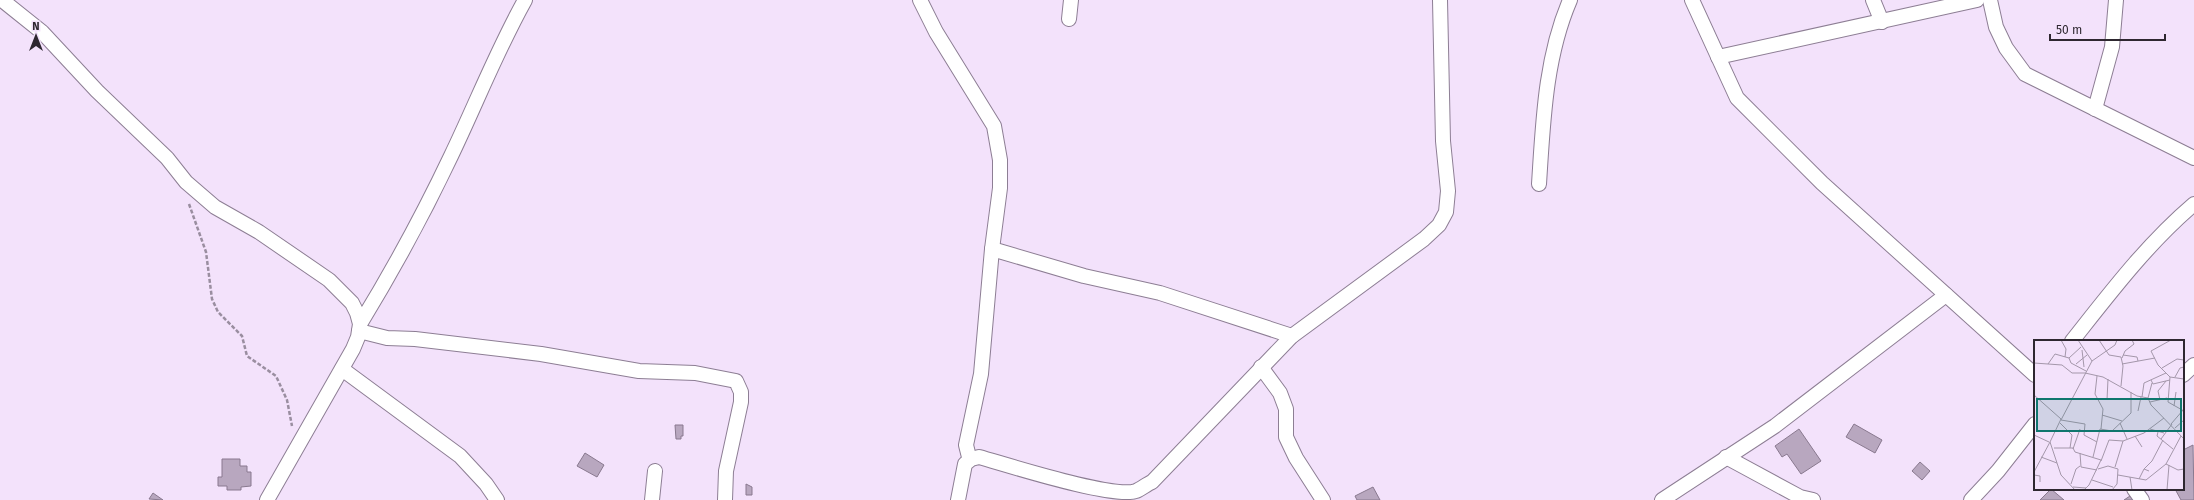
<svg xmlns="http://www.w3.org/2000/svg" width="2194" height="500" font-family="'Fira Sans',sans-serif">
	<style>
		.building { fill: #b8a7bf; stroke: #89798f }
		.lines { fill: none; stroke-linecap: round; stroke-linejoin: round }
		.minor-casing { stroke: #8d7e94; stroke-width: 16 }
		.path { stroke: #9a8ea0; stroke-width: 2.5; stroke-dasharray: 4 2; stroke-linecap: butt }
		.minor { stroke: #fff; stroke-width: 14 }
		.inset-road { fill: none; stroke: #a497aa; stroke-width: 1 }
		.view { fill: #0f766e; fill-opacity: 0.15; stroke: #0f766e; stroke-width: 2 }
		.inset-edge { fill: none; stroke: #2e2730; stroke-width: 2 }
	</style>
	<rect width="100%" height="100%" fill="#f3e2fb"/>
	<g class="building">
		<polygon points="1854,424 1882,440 1875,453 1846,437"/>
		<polygon points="675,425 683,425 683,436 681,436 681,439 676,439"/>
		<polygon points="1799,429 1821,461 1801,474 1787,454 1782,457 1775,446"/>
		<polygon points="2193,445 2194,500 2181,500 2175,489 2183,489 2183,450"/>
		<polygon points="585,453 604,465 597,477 577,466"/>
		<polygon points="222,459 240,459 240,466 247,466 247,472 251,472 251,486 241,487 241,490 227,490 227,486 218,486 218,477 222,477"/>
		<polygon points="1920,462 1930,471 1922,480 1912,471"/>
		<polygon points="746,484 752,487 752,495 746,495"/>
		<polygon points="1373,487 1380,500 1357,500 1355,496"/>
		<polygon points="2051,489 2064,500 2040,500"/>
		<polygon points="153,493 163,500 149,499"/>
		<polygon points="2133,494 2137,500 2124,500"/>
	</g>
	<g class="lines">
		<g class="minor-casing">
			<g id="minor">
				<polyline points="2,0 42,32 97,91 167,158 186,182 215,207 259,232 329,280 352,303 357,313 360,324 358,337 353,349 267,500"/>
				<polyline points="920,0 936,32 994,126 1000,160 1000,188 992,249 981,374 966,445 969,457 971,459"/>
				<polyline points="1692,0 1737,98 1822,183 2035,375"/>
				<polyline points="1873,0 1882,22"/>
				<polyline points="1990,0 1996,27 2006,48 2025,74 2194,158"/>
				<polyline points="1069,19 1071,0"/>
				<polyline points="1718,57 1977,0"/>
				<polyline points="2095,109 2112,47 2116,0"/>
				<path d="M1539 184C1543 123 1545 58 1570 0"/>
				<polyline points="992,249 1084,276 1160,293 1292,336"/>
				<path d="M360 324C393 270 424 213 451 156 476 104 497 50 525 0"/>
				<polyline points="359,331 387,338 415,339 541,354 639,371 695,373 736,381 741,392 741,402 726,471 725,500"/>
				<path d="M2072 341C2110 293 2147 244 2194 204"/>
				<polyline points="1261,367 1280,393 1286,409 1286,437 1296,458 1323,500"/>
				<polyline points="342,369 460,456 486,484 497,500"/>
				<polyline points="2183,375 2194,365"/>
				<polyline points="1726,457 1800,497 1813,500"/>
				<polyline points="2134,489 2142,500"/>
				<polyline points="652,500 655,471"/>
				<path d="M958 500 965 464 971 459 979 457C1008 465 1113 499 1136 491 1141 489 1147 484 1152 482L1292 336 1424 239 1439 225 1446 212 1448 191 1443 141 1440 0"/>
				<polyline points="1662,500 1775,426 1946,295"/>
				<polyline points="1971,500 1998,471 2035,424"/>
			</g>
		</g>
		<polyline class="path" points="189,204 206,252 212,299 218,312 242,336 247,356 276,376 287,400 292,426"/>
		<use href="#minor" class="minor"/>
	</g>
	<g transform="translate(2034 340)">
		<rect width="150" height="150" fill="#f3e2fb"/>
		<path class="inset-road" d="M27 0 32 9 31 17M65 0 75 15 87 17 89 26 87 46M137 0 117 11 124 25 136 37 134 62 150 71M48 10 50 27M89 15 103 17 104 21M35 18 37 23 52 31M88 18 91 11 100 4 98 0M58 21 81 5 83 0M0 23 28 25 38 33H51M14 24 21 14 35 18 47 7M42 24 53 15M88 24 121 18M128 28 143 19 150 20M51 33 69 37 103 56 114 58 117 65 150 99M63 36 61 54 69 69 67 89M136 37 150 39M141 37 146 28 150 27M117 40 119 44 136 40M0 55 27 79 16 102 27 135 41 150M108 57 110 43 132 33M114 58 118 43M73 60 74 39M126 60 124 51 132 41M116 62 133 58M140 66 142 52M104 71 107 57M68 75 88 81M27 80 58 21 44 0M27 80 51 84 50 95 63 102M26 83 38 95 36 108M86 83 93 99M137 84 150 69M141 88 150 80M116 89 130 93M124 92 123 96 139 109M0 95 15 102M101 96 108 107M127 99 138 84M20 108H39L41 112 67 120 55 145 50 150M39 109 46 89M46 113 47 127 63 130M7 117 23 123M59 117 66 89 78 91 97 73V52M67 121 75 100 89 101M132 124 147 96M81 127 89 101 110 93 130 78M64 129 74 126 84 129 83 144 78 150M110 129 118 121 129 100M0 132 16 102M0 135 6 136V142M84 135 112 140 132 124 144 130 150 129M96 137 98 150M105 139 110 129 115 131M58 140 79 147M37 144 42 129 46 126M39 147 52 148M133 150 135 125"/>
		<path class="view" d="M3 59H147V91H3Z"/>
		<rect width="150" height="150" class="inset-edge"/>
	</g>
	<g transform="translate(36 36)" stroke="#f3e2fb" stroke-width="3" paint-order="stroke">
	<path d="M0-3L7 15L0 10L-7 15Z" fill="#2e2730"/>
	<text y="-6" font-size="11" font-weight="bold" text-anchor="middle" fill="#2e2730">N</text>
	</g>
	<path d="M2050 34v6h115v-6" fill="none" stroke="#2e2730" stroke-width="2"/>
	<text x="2056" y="34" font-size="12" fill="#2e2730" stroke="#f3e2fb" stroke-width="3" paint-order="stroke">50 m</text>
</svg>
